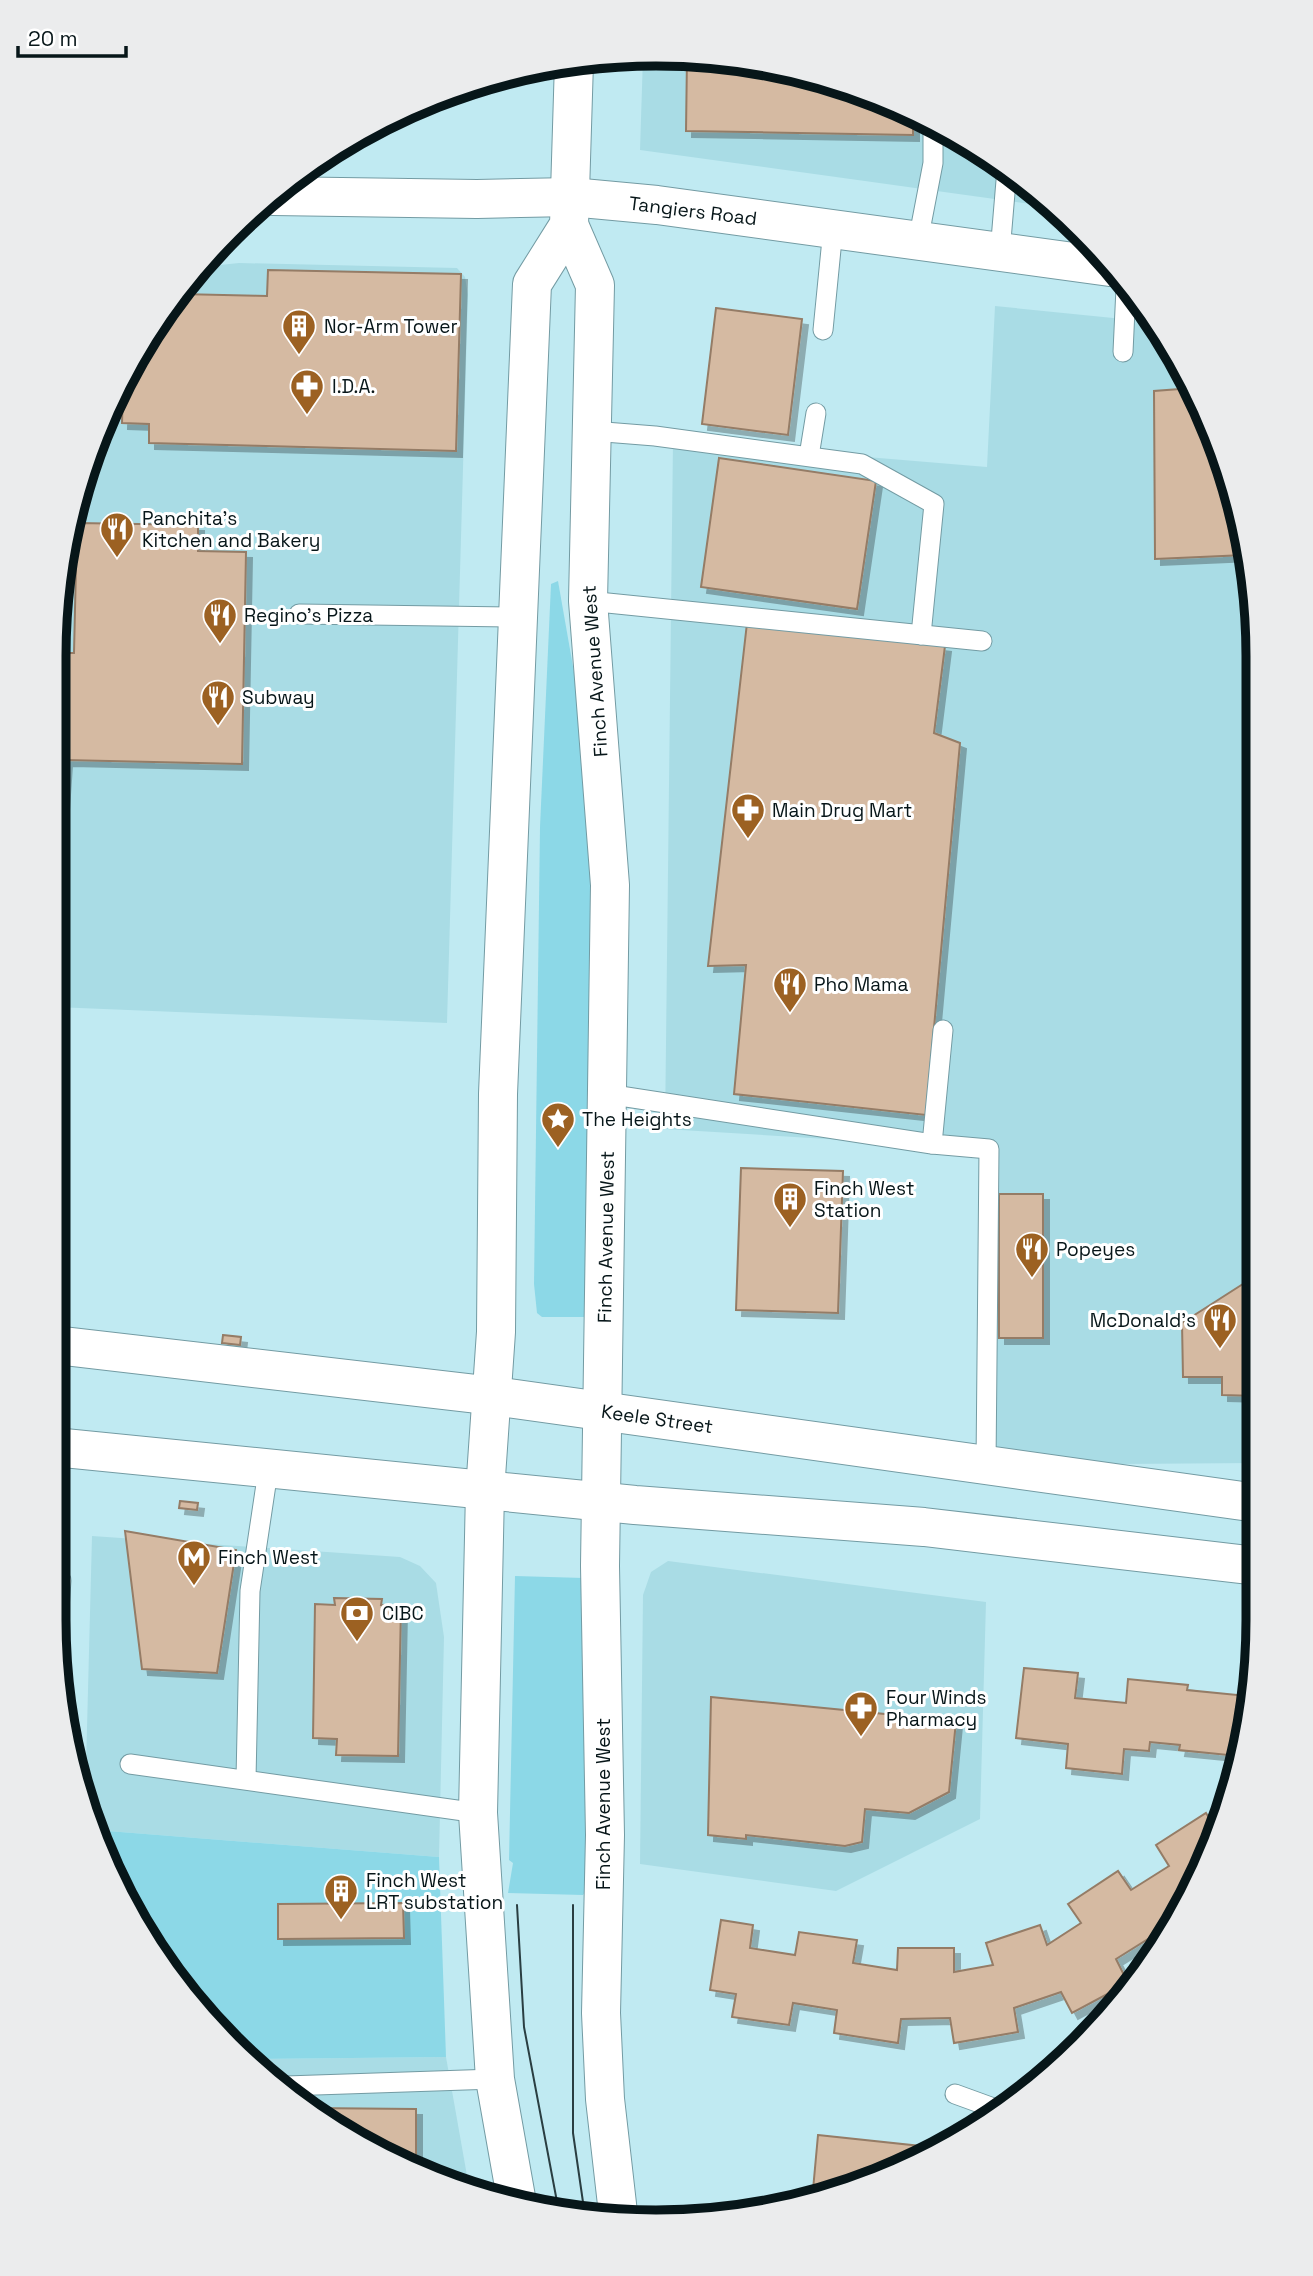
<svg xmlns="http://www.w3.org/2000/svg" width="1313" height="2276" font-family="'Space Grotesk',sans-serif">
	<style>
		.built { fill: #a9dce5 }
		.green { fill: #8cd8e7 }
		.building { fill: #d5baa2; stroke: #957c66; stroke-width: 2; filter: url(#shadow) }
		.lines { fill: none; stroke-linecap: round; stroke-linejoin: round }
		.lane-casing { stroke: #739ba3; stroke-width: 21 }
		.street-casing { stroke: #739ba3; stroke-width: 40 }
		.secondary-casing { stroke: #739ba3; stroke-width: 40 }
		.lane { stroke: #fff; stroke-width: 19 }
		.street { stroke: #fff; stroke-width: 38 }
		.secondary { stroke: #fff; stroke-width: 38 }
		.tram { stroke: #2a3e42; stroke-width: 2 }
		.labels { text-anchor: middle; dominant-baseline: central; stroke-width: 6; stroke-linejoin: round; paint-order: stroke }
		.street-label { font-size: 19px; fill: #071619; stroke: #fff }
		.poi-label { font-size: 19px; fill: #071619; stroke: #fff; text-anchor: start }
		.rim { fill: none; stroke: #071619; stroke-width: 9 }
	</style>
	<defs>
		<filter id="shadow"><feDropShadow dx="6" dy="6" stdDeviation="0" flood-color="#0004"/></filter>
	</defs>
	<rect width="100%" height="100%" fill="#c0eaf2"/>
	<g class="built">
		<polygon points="656,54 774,66 887,100 991,156 1053,207 640,150 643,56"/>
		<polygon points="239,263 457,268 465,277 468,295 447,1023 55,1007 56,617 86,463 156,322 201,267"/>
		<polygon points="995,306 1153,322 1178,355 1227,463 1257,617 1257,1463 986,1465 989,1149 665,1129 673,441 987,467"/>
		<polygon points="92,1536 400,1557 420,1566 436,1583 444,1637 439,1857 95,1830 85,1805"/>
		<polygon points="668,1561 986,1602 980,1819 836,1891 640,1864 643,1595 651,1572"/>
		<polygon points="446,2057 469,2187 322,2120 256,2059"/>
	</g>
	<g class="green">
		<polygon points="558,581 582,718 590,831 596,1002 594,1317 542,1317 537,1313 534,1284 540,827 551,584"/>
		<polygon points="515,1576 584,1578 587,1889 583,1895 508,1893 513,1863 509,1860"/>
		<polygon points="95,1830 439,1857 446,2057 256,2059 178,1986"/>
	</g>
	<g class="building">
		<polygon points="687,57 774,66 887,100 913,114 913,135 686,131"/>
		<polygon points="268,270 461,274 456,451 149,443 149,424 122,423 123,389 156,322 164,312 180,313 180,294 267,296"/>
		<polygon points="716,308 802,319 788,435 702,424"/>
		<polygon points="1193,388 1227,463 1245,555 1155,559 1154,391"/>
		<polygon points="719,458 876,481 857,609 701,587"/>
		<polygon points="77,523 198,525 198,551 246,552 242,764 66,760 62,818 55,817 56,653 74,653"/>
		<polygon points="747,623 945,646 934,733 960,743 926,1115 734,1094 746,965 708,966"/>
		<polygon points="741,1168 843,1171 838,1313 736,1310"/>
		<rect x="999" y="1194" width="44" height="144"/>
		<polygon points="1257,1275 1257,1396 1222,1395 1222,1377 1183,1377 1182,1323"/>
		<polygon points="223,1335 241,1337 240,1345 222,1343"/>
		<polygon points="180,1501 198,1503 197,1510 179,1508"/>
		<polygon points="125,1531 236,1550 217,1673 142,1669"/>
		<polygon points="334,1598 382,1599 381,1605 401,1606 398,1756 336,1755 337,1739 313,1738 315,1604 335,1605"/>
		<polygon points="1024,1668 1078,1673 1075,1698 1126,1703 1128,1679 1188,1685 1187,1690 1247,1696 1248,1690 1251,1691 1238,1756 1179,1750 1180,1745 1150,1742 1149,1751 1124,1749 1122,1774 1066,1768 1068,1744 1016,1738"/>
		<polygon points="711,1697 956,1721 949,1792 909,1813 865,1809 862,1842 845,1846 746,1835 746,1839 708,1835"/>
		<polygon points="1206,1813 1218,1832 1160,1948 1153,1936 1116,1959 1128,1983 1072,2013 1061,1992 1014,2008 1018,2032 954,2043 950,2018 901,2019 898,2043 834,2033 837,2010 793,2003 789,2025 732,2017 736,1994 710,1990 721,1920 753,1925 750,1948 795,1955 799,1932 857,1940 853,1963 897,1970 898,1948 954,1948 954,1972 993,1965 986,1943 1040,1925 1047,1945 1081,1923 1068,1904 1118,1871 1131,1890 1169,1866 1156,1845"/>
		<polygon points="403,1903 404,1938 278,1939 278,1904"/>
		<polygon points="309,2108 416,2109 416,2163 322,2120"/>
		<polygon points="818,2135 930,2147 850,2190 837,2192 813,2190"/>
	</g>
	<g class="lines">
		<g class="lane-casing">
			<g id="lane">
				<polyline points="918,241 933,163 933,125"/>
				<polyline points="1000,252 1007,169"/>
				<polyline points="823,330 833,229"/>
				<polyline points="1123,352 1126,288"/>
				<polyline points="592,431 655,436 862,464 934,504 921,635"/>
				<polyline points="809,456 816,413"/>
				<polyline points="588,601 982,641"/>
				<polyline points="299,614 518,617"/>
				<polyline points="943,1030 932,1144 989,1149 986,1465"/>
				<polyline points="607,1094 932,1144"/>
				<polyline points="55,1165 59,1127 55,1113"/>
				<polyline points="54,1579 61,1580 57,1638"/>
				<polyline points="130,1764 478,1813"/>
				<polyline points="246,1779 250,1591 268,1471"/>
				<polyline points="286,2086 495,2079"/>
				<polyline points="955,2094 999,2110"/>
			</g>
		</g>
		<g class="street-casing">
			<polyline id="street" points="273,196 477,199 571,197 657,205 1110,267"/>
		</g>
		<g class="secondary-casing">
			<g id="secondary">
				<polyline points="569,225 595,285 588,601 610,885 600,1566 605,1835 601,2013 605,2099 618,2213"/>
				<polyline points="55,1345 494,1396 1257,1503"/>
				<polyline points="54,1447 635,1505 924,1527 1257,1566"/>
				<polyline points="517,2203 495,2079 478,1813 485,1491 496,1332 498,1094 532,284 569,225 574,62"/>
			</g>
		</g>
		<use href="#lane" class="lane"/>
		<use href="#street" class="street"/>
		<use href="#secondary" class="secondary"/>
		<g class="tram">
			<polyline points="517,1905 524,2027 558,2207"/>
			<polyline points="573,1905 573,2133 584,2209"/>
		</g>
	</g>
	<defs>
		<g id="building-pin" transform="scale(1.75)"><path d="M0 17L-7.5 6A9.5 9.5 0 1 1 7.5 6Z" fill="#9c6122" stroke="#fff"/><path d="M-4-6H4V6H1V3H-1V6H-4ZM-2.5-4.3h1.7v1.8h-1.7ZM.8-4.3h1.7v1.8H.8ZM-2.5-1h1.7V.8h-1.7ZM.8-1h1.7V.8H.8Z" fill="#fff"/></g>
		<g id="pharmacy-pin" transform="scale(1.75)"><path d="M0 17L-7.5 6A9.5 9.5 0 1 1 7.5 6Z" fill="#9c6122" stroke="#fff"/><path d="M-2-6h4v4h4v4h-4v4h-4v-4h-4v-4h4Z" fill="#fff"/></g>
		<g id="restaurant-pin" transform="scale(1.75)"><path d="M0 17L-7.5 6A9.5 9.5 0 1 1 7.5 6Z" fill="#9c6122" stroke="#fff"/><path d="M-5-6h1v4h1v-4h1v4h1v-4h1v5L-1.5 .5V6h-2V.5L-5-1ZM5-6V6H3V1.5H1.5Q1.5-4 5-6Z" fill="#fff"/></g>
		<g id="sight-pin" transform="scale(1.75)"><path d="M0 17L-7.5 6A9.5 9.5 0 1 1 7.5 6Z" fill="#9c6122" stroke="#fff"/><path d="M0-6L1.8-2.2L6-1.7L2.9 1.2L3.7 5.4L0 3.3L-3.7 5.4L-2.9 1.2L-6-1.7L-1.8-2.2Z" fill="#fff"/></g>
		<g id="metro-pin" transform="scale(1.75)"><path d="M0 17L-7.5 6A9.5 9.5 0 1 1 7.5 6Z" fill="#9c6122" stroke="#fff"/><path d="M-5.5 5V-5H-3L0 0L3-5H5.5V5H3V-.5L0 4L-3-.5V5Z" fill="#fff"/></g>
		<g id="bank-pin" transform="scale(1.75)"><path d="M0 17L-7.5 6A9.5 9.5 0 1 1 7.5 6Z" fill="#9c6122" stroke="#fff"/><path d="M-6-4H6V4H-6ZM0-2.3a2.3 2.3 0 1 0 0 4.6a2.3 2.3 0 1 0 0-4.6Z" fill="#fff"/></g>
	</defs>
	<g fill-rule="evenodd">
		<use href="#building-pin" x="299" y="326"/>
		<use href="#pharmacy-pin" x="307" y="386"/>
		<use href="#restaurant-pin" x="117" y="529"/>
		<use href="#restaurant-pin" x="220" y="615"/>
		<use href="#restaurant-pin" x="218" y="697"/>
		<use href="#pharmacy-pin" x="748" y="810"/>
		<use href="#restaurant-pin" x="790" y="984"/>
		<use href="#sight-pin" x="558" y="1119"/>
		<use href="#building-pin" x="790" y="1199"/>
		<use href="#restaurant-pin" x="1032" y="1249"/>
		<use href="#restaurant-pin" x="1220" y="1320"/>
		<use href="#metro-pin" x="194" y="1557"/>
		<use href="#bank-pin" x="357" y="1613"/>
		<use href="#pharmacy-pin" x="861" y="1708"/>
		<use href="#building-pin" x="341" y="1891"/>
	</g>
	<g class="labels">
		<g class="street-label">
			<text transform="translate(693 211) rotate(7)">Tangiers Road</text>
			<text transform="translate(595 671) rotate(-94)">Finch Avenue West</text>
			<text transform="translate(606 1237) rotate(-89)">Finch Avenue West</text>
			<text transform="translate(657 1419) rotate(8)">Keele Street</text>
			<text transform="translate(603 1804) rotate(-90)">Finch Avenue West</text>
		</g>
		<g class="poi-label">
			<text x="324" y="326">Nor-Arm Tower</text>
			<text x="332" y="386">I.D.A.</text>
			<text x="142" y="518">Panchita’s<tspan x="142" dy="22">Kitchen and Bakery</tspan></text>
			<text x="244" y="615">Regino's Pizza</text>
			<text x="242" y="697">Subway</text>
			<text x="772" y="810">Main Drug Mart</text>
			<text x="814" y="984">Pho Mama</text>
			<text x="582" y="1119">The Heights</text>
			<text x="814" y="1188">Finch West<tspan x="814" dy="22">Station</tspan></text>
			<text x="1056" y="1249">Popeyes</text>
			<text x="1196" y="1320" text-anchor="end">McDonald's</text>
			<text x="218" y="1557">Finch West</text>
			<text x="382" y="1613">CIBC</text>
			<text x="886" y="1697">Four Winds<tspan x="886" dy="22">Pharmacy</tspan></text>
			<text x="366" y="1880">Finch West<tspan x="366" dy="22">LRT substation</tspan></text>
		</g>
	</g>
	<path d="M0 0H1313V2276H0ZM656 66H656A590 590 0 0 1 1246 656V1620A590 590 0 0 1 656 2210H656A590 590 0 0 1 66 1620V656A590 590 0 0 1 656 66Z" fill="#ebeced" fill-rule="evenodd"/>
	<path class="rim" d="M656 66H656A590 590 0 0 1 1246 656V1620A590 590 0 0 1 656 2210H656A590 590 0 0 1 66 1620V656A590 590 0 0 1 656 66Z"/>
	<path d="M18 46v10h108v-10" fill="none" stroke="#071619" stroke-width="3.5"/>
	<text x="28" y="46" font-size="21" fill="#071619" stroke="#ffffff" stroke-width="5" paint-order="stroke">20 m</text>
</svg>
